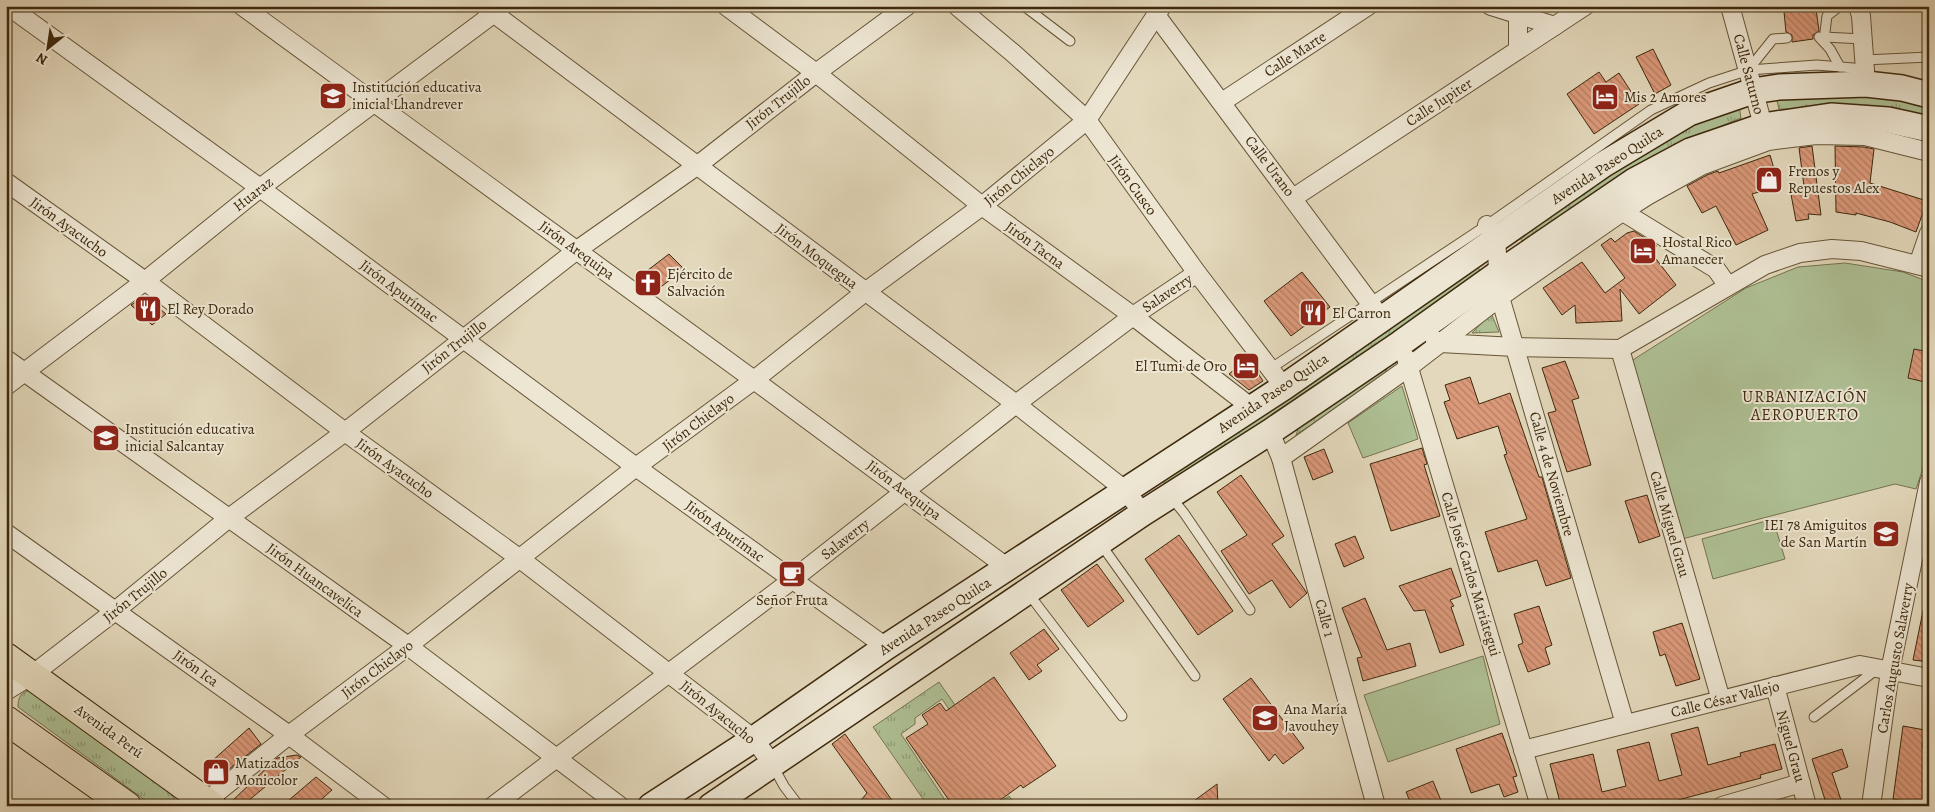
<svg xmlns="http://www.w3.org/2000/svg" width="1935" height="812" font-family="Alegreya,serif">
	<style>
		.grass { fill: url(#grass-tufts); stroke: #767450 }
		.park { fill: #aec094; stroke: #767450 }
		.building { fill: url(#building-back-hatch); stroke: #3d290d }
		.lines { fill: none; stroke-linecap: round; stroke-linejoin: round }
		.lane-casing { stroke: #665538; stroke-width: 11 }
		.street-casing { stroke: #665538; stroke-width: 20 }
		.secondary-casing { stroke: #3d290d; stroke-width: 28 }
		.primary-casing { stroke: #3d290d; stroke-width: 30 }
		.lane { stroke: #ede6d3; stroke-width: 9 }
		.street { stroke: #ede6d3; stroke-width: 18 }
		.secondary { stroke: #ede6d3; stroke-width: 25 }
		.primary { stroke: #e3d8bb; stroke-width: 28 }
		.labels { text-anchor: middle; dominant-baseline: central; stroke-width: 4; stroke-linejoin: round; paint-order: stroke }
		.street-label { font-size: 15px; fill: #3d290d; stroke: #ede6d3 }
		.poi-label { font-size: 15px; fill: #3d290d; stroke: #ede6d3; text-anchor: start }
		.neighbourhood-label { font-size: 16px; letter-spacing: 1px; fill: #3d290d; stroke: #ede6d3 }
	</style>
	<defs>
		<pattern id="grass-tufts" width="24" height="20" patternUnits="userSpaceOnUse" patternTransform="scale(1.25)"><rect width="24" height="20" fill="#aec094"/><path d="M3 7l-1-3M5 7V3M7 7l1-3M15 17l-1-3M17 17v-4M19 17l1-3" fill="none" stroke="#8f9c77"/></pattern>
		<pattern id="building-back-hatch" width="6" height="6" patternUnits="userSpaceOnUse" patternTransform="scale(1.25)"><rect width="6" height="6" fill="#db997a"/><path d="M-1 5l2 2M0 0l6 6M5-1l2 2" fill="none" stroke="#b37d62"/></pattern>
	</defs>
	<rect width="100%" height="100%" fill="#e3d8bb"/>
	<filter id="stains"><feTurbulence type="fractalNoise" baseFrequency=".004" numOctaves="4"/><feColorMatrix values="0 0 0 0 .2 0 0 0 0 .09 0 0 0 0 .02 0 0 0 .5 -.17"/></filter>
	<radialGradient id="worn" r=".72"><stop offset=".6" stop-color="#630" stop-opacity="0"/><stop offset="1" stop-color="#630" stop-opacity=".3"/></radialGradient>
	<g class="grass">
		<polygon points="1888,96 1929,102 1929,117 1903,111 1779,109 1776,97"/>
		<polygon points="1739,105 1741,118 1704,133 1613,185 1525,246 1518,234 1682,125"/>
		<polygon points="1475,264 1483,274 1168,488 1160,477"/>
		<polygon points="1491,313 1499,332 1472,333"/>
		<polygon points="1380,363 1387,368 1384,376 1296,435 1302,418"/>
		<polygon points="939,682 1001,771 995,775 942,699 915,718 915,724 901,734 949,806 928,806 873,727"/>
		<path d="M31 690 172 795 176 802V806H153L18 707C18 697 21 692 31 690Z"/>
	</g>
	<g class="park">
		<polygon points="1845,263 1903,272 1929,282 1929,450 1916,489 1895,484 1682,539 1628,363 1746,288 1798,267"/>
		<polygon points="1402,386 1418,439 1363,458 1348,423"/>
		<polygon points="1773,519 1785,559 1713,579 1702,539"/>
		<polygon points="1483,656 1500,724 1388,762 1364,695"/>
		<polygon points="1009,796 1016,806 994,806"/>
	</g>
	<g class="building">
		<polygon points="1816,9 1819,31 1813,35 1813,39 1792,42 1792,35 1786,32 1784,12"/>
		<polygon points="1653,49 1671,85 1655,94 1636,57"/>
		<polygon points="1599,72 1606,82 1619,73 1639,104 1594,134 1567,94"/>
		<polygon points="1812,146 1821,215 1808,214 1809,219 1796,221 1790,189 1804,186 1799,148"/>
		<polygon points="1835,146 1864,147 1874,149 1870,183 1927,201 1916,232 1890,222 1856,213 1856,215 1836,212"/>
		<polygon points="1770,155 1779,186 1752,194 1768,230 1736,245 1716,206 1702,213 1687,186 1707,175 1718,171 1719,173"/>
		<polygon points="1634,231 1657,246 1650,251 1676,285 1639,314 1620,289 1622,321 1576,323 1575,305 1562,315 1543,288 1582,262 1605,293 1625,278 1601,245 1611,238 1615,242 1627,233"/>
		<polygon points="669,254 684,269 653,293 635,280"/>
		<polygon points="1302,272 1330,307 1291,336 1264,301"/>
		<polygon points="139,300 149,300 166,314 152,325 131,305"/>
		<polygon points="1914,349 1929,352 1929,383 1908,378"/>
		<polygon points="1248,358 1263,381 1249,390 1229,374"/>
		<polygon points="1565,361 1579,398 1572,400 1591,465 1567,472 1548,413 1556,411 1542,368"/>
		<polygon points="1470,377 1479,404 1510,393 1539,477 1542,477 1571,578 1546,586 1537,560 1498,572 1485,532 1527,519 1504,455 1507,454 1498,426 1457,439 1444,402 1450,400 1445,385"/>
		<polygon points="1422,448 1427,464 1424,465 1440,516 1391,531 1370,464"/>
		<polygon points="1324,449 1333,472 1313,480 1304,457"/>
		<polygon points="1241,475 1284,536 1272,544 1307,593 1290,608 1272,580 1249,594 1221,551 1247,535 1217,492"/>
		<polygon points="1647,495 1660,536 1639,543 1625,501"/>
		<polygon points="1179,535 1233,611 1198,635 1145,559"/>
		<polygon points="1355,536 1364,558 1344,567 1335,544"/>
		<polygon points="1097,564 1124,601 1088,627 1061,590"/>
		<polygon points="1451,568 1461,596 1450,600 1454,606 1451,607 1464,645 1440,653 1425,610 1414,611 1399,586"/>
		<polygon points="1365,598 1387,650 1410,643 1416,666 1363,681 1357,658 1362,657 1342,608"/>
		<polygon points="1539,606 1552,645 1545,648 1550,664 1528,672 1518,645 1523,643 1514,614"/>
		<polygon points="1924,606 1929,607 1929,662 1913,660"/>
		<polygon points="1682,623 1700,679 1676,686 1665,654 1660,656 1653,632"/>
		<polygon points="1044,629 1059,649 1037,665 1042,671 1029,680 1010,653"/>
		<polygon points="994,677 1056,766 1023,788 1021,785 992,806 953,806 906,738 928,724 922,715 940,703 946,711"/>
		<polygon points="1251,678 1304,748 1283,764 1275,754 1269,761 1223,699"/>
		<polygon points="1903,726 1925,730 1922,748 1926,749 1923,769 1928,769 1923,804 1893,799"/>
		<polygon points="1698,727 1708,765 1741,756 1740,753 1775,744 1782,769 1760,775 1761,778 1678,800 1679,803 1667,806 1561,806 1550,764 1593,754 1602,792 1626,786 1617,750 1649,742 1659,781 1682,775 1671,734"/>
		<polygon points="249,728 261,744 219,777 215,778 203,769"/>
		<polygon points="1502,733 1517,776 1513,777 1518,792 1504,797 1499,784 1471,793 1456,749"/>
		<polygon points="845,734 896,806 856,806 867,793 832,744"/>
		<polygon points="1842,749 1848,767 1832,773 1842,803 1827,806 1812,759"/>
		<polygon points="297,755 301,757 242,806 228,805 277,758"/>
		<polygon points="316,777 332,790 314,806 282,806"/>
		<polygon points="1433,781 1442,803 1434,806 1412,806 1406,792"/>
		<polygon points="1217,784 1218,806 1187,806"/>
	</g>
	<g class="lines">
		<g class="lane-casing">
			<g id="lane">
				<polyline points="1024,6 1070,41"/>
				<polyline points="1819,37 1830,49 1840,67"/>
				<polyline points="1824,37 1863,39"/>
				<polyline points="1824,40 1827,16 1840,6"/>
				<polyline points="1864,60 1929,57"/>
				<polyline points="1749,69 1773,39 1787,38"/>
				<polyline points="1270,369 1487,225 1651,110 1709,83 1749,70 1817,65 1865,69"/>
				<polyline points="1171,497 1184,513 1250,610"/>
				<polyline points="1100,543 1195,676"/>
				<polyline points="1028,593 1122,716"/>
				<polyline points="1814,717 1872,673 1874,668"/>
				<polyline points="773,766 784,786 799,806"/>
			</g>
		</g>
		<g class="street-casing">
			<g id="street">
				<polyline points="8,6 260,188 636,467 886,647"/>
				<polyline points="242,6 754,380 1008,568"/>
				<polyline points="484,6 1016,404 1125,490 1143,513"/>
				<polyline points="726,6 816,73 982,206 1133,316 1252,408"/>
				<polyline points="957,6 1013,53 1087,120 1197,273 1284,387"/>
				<polyline points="1491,6 1555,26"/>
				<polyline points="1730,6 1766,136"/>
				<polyline points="1858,6 1861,16 1866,84"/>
				<polyline points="1156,15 1382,319"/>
				<polyline points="1518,50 1518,14"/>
				<polyline points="1222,102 1368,6"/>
				<polyline points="6,182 145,281 345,432 519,558 754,739 773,765"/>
				<polyline points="1293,198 1585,6"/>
				<polyline points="1615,207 1716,269 1728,286"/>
				<polyline points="1487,225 1496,239 1500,297 1625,724"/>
				<polyline points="1918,265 1929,233"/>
				<polyline points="1435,340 1440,343 1515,347 1620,349 1765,265 1800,253 1832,249 1861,251 1929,268"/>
				<polyline points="1620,349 1721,700"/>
				<polyline points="1406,358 1540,806"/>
				<polyline points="6,359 408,646 620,806"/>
				<polyline points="6,386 145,281 260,188 501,8"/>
				<polyline points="1270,432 1281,458 1376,806"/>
				<polyline points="1281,458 1409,367 1500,297 1622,212 1647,196 1703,165 1768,141 1816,135 1865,136 1929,152"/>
				<polyline points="6,533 289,735 383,806"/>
				<polyline points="1775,686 1807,806"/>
				<polyline points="6,691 32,675 115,611 229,518 345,432 577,250 698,165 816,73 907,6"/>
				<polyline points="1523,750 1860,665 1929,678"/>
				<polyline points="200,806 289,735 408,646 636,467 754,380 865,292 982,206 1087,120 1162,6"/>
				<polyline points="493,806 792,580 1016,404 1133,316 1197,273"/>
				<polyline points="1722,806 1801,783"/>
				<polyline points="1871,806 1890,671 1929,482"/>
			</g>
		</g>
		<g class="secondary-casing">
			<g id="secondary">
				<polyline points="651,806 754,739 886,647 1284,387 1604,164 1689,113 1753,91 1779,87 1866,84 1902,88 1929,95"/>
				<polyline points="711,806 1143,513 1270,432 1401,343 1499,273 1634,181 1690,151 1763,126 1831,116 1888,120 1929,129"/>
			</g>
		</g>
		<g class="primary-casing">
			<g id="primary">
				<polyline points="6,657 212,806"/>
				<polyline points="6,720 127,806"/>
			</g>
		</g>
		<use href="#lane" class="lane"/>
		<use href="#street" class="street"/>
		<use href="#secondary" class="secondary"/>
		<use href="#primary" class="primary"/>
	</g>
	<defs>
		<g id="school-square" transform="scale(1.4375)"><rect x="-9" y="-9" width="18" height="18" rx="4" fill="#8f2418" stroke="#ede6d3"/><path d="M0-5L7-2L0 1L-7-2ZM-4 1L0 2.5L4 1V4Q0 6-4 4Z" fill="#fff"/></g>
		<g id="hotel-square" transform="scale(1.4375)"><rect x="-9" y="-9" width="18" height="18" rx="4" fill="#8f2418" stroke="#ede6d3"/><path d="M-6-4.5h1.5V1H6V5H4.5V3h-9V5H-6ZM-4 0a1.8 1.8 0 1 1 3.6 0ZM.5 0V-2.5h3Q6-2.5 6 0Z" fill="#fff"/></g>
		<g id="shop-square" transform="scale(1.4375)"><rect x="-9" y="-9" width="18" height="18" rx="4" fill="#8f2418" stroke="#ede6d3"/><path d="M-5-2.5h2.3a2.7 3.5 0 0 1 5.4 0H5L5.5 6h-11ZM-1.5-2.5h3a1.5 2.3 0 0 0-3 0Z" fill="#fff"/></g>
		<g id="church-square" transform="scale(1.4375)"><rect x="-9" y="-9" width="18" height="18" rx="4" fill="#8f2418" stroke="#ede6d3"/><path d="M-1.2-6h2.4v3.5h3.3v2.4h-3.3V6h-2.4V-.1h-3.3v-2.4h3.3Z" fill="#fff"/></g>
		<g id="restaurant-square" transform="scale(1.4375)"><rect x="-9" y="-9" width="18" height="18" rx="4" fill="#8f2418" stroke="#ede6d3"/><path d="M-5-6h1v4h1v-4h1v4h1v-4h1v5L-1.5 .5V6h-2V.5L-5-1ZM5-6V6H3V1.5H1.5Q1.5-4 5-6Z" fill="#fff"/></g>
		<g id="cafe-square" transform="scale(1.4375)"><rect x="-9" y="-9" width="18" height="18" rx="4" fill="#8f2418" stroke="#ede6d3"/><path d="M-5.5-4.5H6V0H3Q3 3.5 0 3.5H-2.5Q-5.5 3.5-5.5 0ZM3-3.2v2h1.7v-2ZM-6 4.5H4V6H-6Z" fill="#fff"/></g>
	</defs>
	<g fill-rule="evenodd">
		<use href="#school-square" x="333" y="96"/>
		<use href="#hotel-square" x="1605" y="97"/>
		<use href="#shop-square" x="1769" y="180"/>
		<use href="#hotel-square" x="1643" y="251"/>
		<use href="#church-square" x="648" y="283"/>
		<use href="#restaurant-square" x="148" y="309"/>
		<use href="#restaurant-square" x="1313" y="313"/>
		<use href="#hotel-square" x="1246" y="366"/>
		<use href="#school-square" x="106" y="438"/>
		<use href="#school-square" x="1886" y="534"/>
		<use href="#cafe-square" x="792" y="574"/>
		<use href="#school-square" x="1265" y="718"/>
		<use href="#shop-square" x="216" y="772"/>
	</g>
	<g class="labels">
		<g class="street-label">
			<text transform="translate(1295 54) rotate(-33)">Calle Marte</text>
			<text transform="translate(1749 74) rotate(75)">Calle Saturno</text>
			<text transform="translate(778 102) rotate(-38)">Jirón Trujillo</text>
			<text transform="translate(1439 102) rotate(-33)">Calle Jupiter</text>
			<text transform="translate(1607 165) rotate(-33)">Avenida Paseo Quilca</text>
			<text transform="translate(1270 166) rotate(53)">Calle Urano</text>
			<text transform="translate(1019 176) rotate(-39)">Jirón Chiclayo</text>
			<text transform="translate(1133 185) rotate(54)">Jirón Cusco</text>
			<text transform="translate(253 194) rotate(-38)">Huaraz</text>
			<text transform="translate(69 227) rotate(36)">Jirón Ayacucho</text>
			<text transform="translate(1035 245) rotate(36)">Jirón Tacna</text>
			<text transform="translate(577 250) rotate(36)">Jirón Arequipa</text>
			<text transform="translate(817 256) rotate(37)">Jirón Moquegua</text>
			<text transform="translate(399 291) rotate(37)">Jirón Apurímac</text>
			<text transform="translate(1167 293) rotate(-34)">Salaverry</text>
			<text transform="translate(454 346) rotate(-38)">Jirón Trujillo</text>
			<text transform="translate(1273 393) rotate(-34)">Avenida Paseo Quilca</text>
			<text transform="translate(698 422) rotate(-37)">Jirón Chiclayo</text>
			<text transform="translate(395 468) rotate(36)">Jirón Ayacucho</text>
			<text transform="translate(1552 474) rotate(74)">Calle 4 de Noviembre</text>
			<text transform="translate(904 490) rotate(37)">Jirón Arequipa</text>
			<text transform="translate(1670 524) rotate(74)">Calle Miguel Grau</text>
			<text transform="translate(725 531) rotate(36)">Jirón Apurímac</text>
			<text transform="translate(845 539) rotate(-38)">Salaverry</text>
			<text transform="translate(1471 574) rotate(73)">Calle José Carlos Mariátegui</text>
			<text transform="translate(315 580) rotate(36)">Jirón Huancavelica</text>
			<text transform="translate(135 595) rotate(-39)">Jirón Trujillo</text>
			<text transform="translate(935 616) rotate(-33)">Avenida Paseo Quilca</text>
			<text transform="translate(1325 618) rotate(75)">Calle 1</text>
			<text transform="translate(1895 658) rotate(-80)">Carlos Augusto Salaverry</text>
			<text transform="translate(196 668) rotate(36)">Jirón Ica</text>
			<text transform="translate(377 669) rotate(-37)">Jirón Chiclayo</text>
			<text transform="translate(1725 699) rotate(-14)">Calle César Vallejo</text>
			<text transform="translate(718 712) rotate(39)">Jirón Ayacucho</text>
			<text transform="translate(109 731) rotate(36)">Avenida Perú</text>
			<text transform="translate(1791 746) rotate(75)">Niguel Grau</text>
		</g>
		<g class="poi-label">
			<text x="352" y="87">Institución educativa<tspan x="352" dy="17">inicial Lhandrever</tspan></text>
			<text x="1624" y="97">Mis 2 Amores</text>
			<text x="1788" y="171">Frenos y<tspan x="1788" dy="17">Repuestos Alex</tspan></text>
			<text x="1662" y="242">Hostal Rico<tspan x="1662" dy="17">Amanecer</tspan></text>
			<text x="667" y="274">Ejército de<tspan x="667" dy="17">Salvación</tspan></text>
			<text x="167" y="309">El Rey Dorado</text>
			<text x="1332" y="313">El Carron</text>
			<text x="1227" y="366" text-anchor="end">El Tumi de Oro</text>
			<text x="125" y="429">Institución educativa<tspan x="125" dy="17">inicial Salcantay</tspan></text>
			<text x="1867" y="525" text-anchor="end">IEI 78 Amiguitos<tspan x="1867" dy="17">de San Martín</tspan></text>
			<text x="792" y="600" text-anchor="middle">Señor Fruta</text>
			<text x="1284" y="709">Ana María<tspan x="1284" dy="17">Javouhey</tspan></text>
			<text x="235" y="763">Matizados<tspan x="235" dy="17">Monicolor</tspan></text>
		</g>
		<g class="neighbourhood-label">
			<text x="1805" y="397">URBANIZACIÓN<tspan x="1805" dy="18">AEROPUERTO</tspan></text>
		</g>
	</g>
	<rect width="1935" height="812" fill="none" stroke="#e3d8bb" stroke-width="25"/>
	<rect x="8" y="8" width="1920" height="797" fill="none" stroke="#3d290d" stroke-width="2.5"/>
	<rect x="12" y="12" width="1910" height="787" fill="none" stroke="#3d290d"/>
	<g transform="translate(48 48) rotate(210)" stroke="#ede6d3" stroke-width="4" paint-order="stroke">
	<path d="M0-4L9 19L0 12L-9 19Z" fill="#3d290d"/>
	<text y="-8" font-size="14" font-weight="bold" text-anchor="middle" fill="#3d290d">N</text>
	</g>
	<rect width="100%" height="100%" filter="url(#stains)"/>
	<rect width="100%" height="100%" fill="url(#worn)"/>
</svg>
